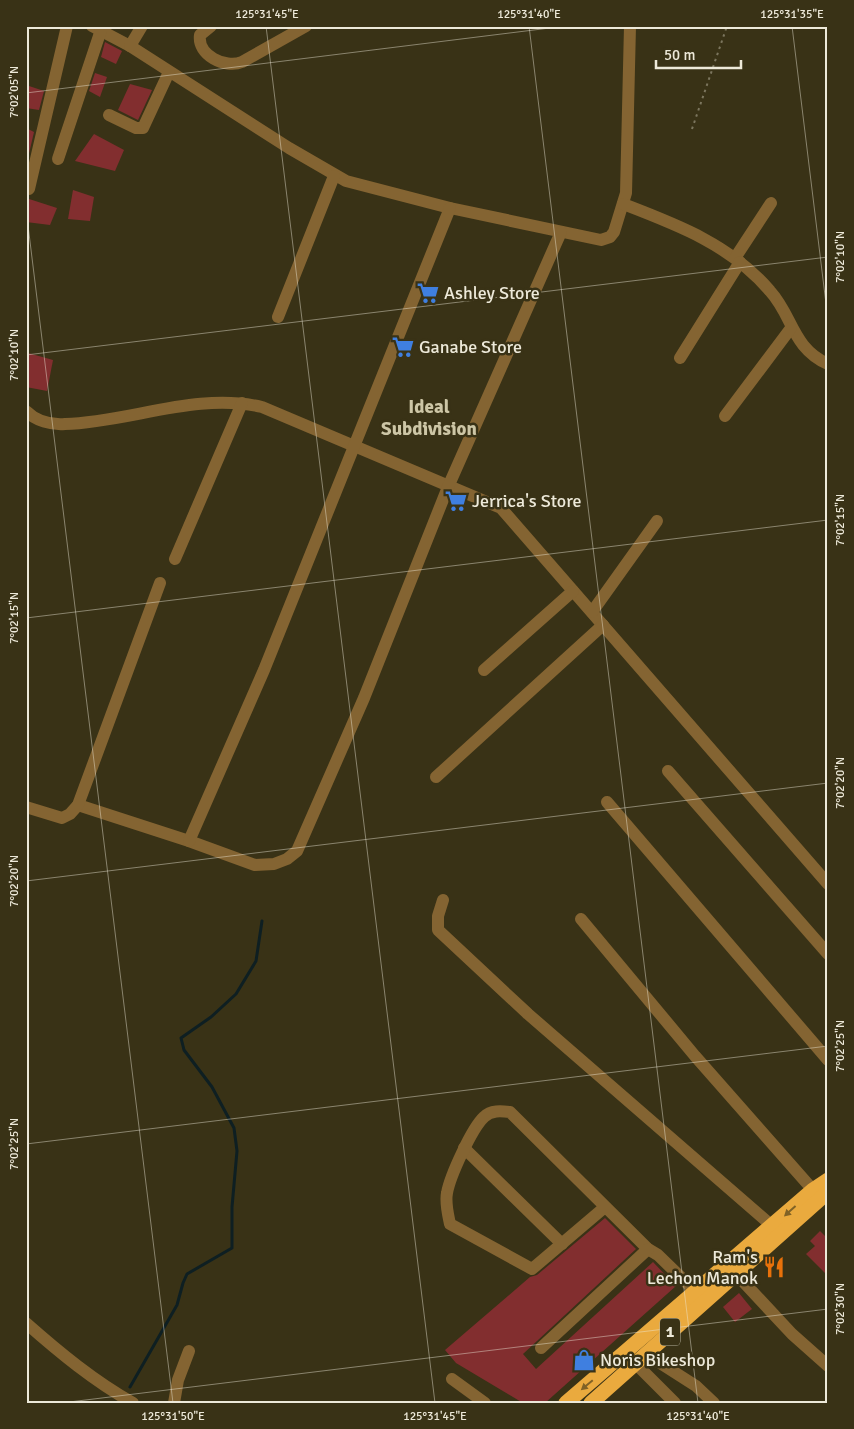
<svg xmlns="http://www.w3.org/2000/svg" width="854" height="1429" font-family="Signika,sans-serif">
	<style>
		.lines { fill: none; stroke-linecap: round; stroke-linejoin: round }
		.stream { stroke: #0e1f22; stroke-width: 3 }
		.building { fill: #822e2f }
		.path { stroke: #7c765e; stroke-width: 2; stroke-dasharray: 2.5 4; stroke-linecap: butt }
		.minor { stroke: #846432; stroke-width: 12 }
		.highway { stroke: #eaaa3e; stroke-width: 15 }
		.oneway { fill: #806226 }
		.ticks { fill: none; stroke: #ede9d9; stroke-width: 1; stroke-opacity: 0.45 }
		.labels { text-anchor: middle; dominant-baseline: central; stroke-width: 5; stroke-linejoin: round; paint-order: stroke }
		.shield { fill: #393216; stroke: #b7b29e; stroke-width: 1 }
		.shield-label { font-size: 16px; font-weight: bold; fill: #ede9d9 }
		.poi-label { font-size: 18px; fill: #ede9d9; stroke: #393216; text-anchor: start }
		.neighbourhood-label { font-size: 19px; font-weight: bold; fill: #cdc6a6; stroke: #393216 }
		.neatline { fill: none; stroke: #ede9d9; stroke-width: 2 }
		.ticks-label { font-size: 12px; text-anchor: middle; fill: #ede9d9 }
	</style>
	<rect width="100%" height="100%" fill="#393216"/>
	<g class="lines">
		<polyline class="stream" points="130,1387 177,1305 183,1283 187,1274 232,1248 232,1207 237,1151 234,1128 212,1087 184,1050 181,1038 211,1017 236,994 256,961 262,921"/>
	</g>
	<g class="building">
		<polygon points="105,42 122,51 116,64 101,57"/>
		<polygon points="95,73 107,77 100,97 89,91"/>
		<polygon points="130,84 152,90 138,120 118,110"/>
		<polygon points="26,85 44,91 39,110 26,108"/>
		<polygon points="26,128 34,132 27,162 26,162"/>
		<polygon points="94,134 124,150 115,171 75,161"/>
		<polygon points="73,190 94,197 90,221 68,219"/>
		<polygon points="26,198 57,208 50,225 26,222"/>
		<polygon points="28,353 53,360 47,391 26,387 26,357"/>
		<polygon points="605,1218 636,1249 523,1354 536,1369 653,1262 676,1286 545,1403 523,1403 456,1363 445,1350 530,1277 537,1275"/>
		<polygon points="820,1231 828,1239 828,1276 806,1254 815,1246 810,1241"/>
		<polygon points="739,1293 752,1309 735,1322 723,1307"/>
	</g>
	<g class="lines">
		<polyline class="path" points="692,129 727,26"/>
		<g class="minor">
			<polyline points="92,26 130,46 289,148 346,181 450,208 601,240 610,237 614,232 626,193 630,26"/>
			<path d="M211 26 200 35C197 55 225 69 242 62L306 26"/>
			<polyline points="130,46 142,26"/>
			<polyline points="109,115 136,128 143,128 169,72"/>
			<polyline points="58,159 101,30"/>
			<polyline points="29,189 67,26"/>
			<path d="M623 204C678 225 731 245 770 291 793 316 792 348 828 364"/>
			<polyline points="735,258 771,203"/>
			<polyline points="278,317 334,176"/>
			<polyline points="680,358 740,262"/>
			<path d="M26 411C36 421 51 425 65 424 130 422 196 392 262 407L501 508 828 884"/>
			<polyline points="725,416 791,328"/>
			<polyline points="175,559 242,403"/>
			<polyline points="592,612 657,521"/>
			<polyline points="484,670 573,591"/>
			<polyline points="668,771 828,954"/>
			<polyline points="436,777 603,625"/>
			<polyline points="607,802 828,1060"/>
			<polyline points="78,805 189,841 255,865 274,864 287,859 297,851 364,698 448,487 561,232"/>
			<polyline points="26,807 62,818 70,814 78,805 160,583"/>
			<polyline points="189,841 264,670 450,208"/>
			<polyline points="443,900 438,916 438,930 528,1014 778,1231"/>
			<polyline points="581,919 695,1056 813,1190"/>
			<polyline points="464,1148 562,1244"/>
			<path d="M605 1207 532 1269 450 1224C448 1214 445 1203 447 1193 450 1176 472 1128 484 1117 491 1110 501 1111 510 1112L648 1249 658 1255 696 1292"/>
			<polyline points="736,1274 792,1334 828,1366"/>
			<path d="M26 1323C60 1353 94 1381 133 1403"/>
			<polyline points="541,1348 648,1249"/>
			<polyline points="646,1354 696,1386 714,1403"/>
			<polyline points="635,1363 675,1403"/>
			<polyline points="452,1379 485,1403"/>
			<polyline points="174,1403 178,1380 189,1351"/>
		</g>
		<g class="highway">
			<polyline points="566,1403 813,1190 828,1180"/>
			<polyline points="591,1403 828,1192"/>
		</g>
	</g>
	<defs><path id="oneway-solid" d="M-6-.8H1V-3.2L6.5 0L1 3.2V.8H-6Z" transform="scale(1.25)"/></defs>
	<g class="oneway">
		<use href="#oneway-solid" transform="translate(790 1211) rotate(138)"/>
		<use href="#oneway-solid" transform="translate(587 1385) rotate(140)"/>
	</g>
	<path class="ticks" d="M266 26 435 1403M529 26 698 1403M792 26 828 320M26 93 566 26M26 209 173 1403M26 355 828 257M26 618 828 520M26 881 828 783M26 1144 828 1046M61 1403 828 1309"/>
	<defs>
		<g id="supermarket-bare" transform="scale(1.725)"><path d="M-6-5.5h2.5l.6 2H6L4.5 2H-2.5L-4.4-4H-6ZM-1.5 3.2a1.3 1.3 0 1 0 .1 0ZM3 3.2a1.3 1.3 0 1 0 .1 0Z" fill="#3f7fe0" stroke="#393216" stroke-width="2.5" paint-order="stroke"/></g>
		<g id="restaurant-bare" transform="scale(1.725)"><path d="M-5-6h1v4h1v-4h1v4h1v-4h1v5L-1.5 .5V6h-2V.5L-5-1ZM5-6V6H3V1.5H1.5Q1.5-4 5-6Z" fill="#e8710a" stroke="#393216" stroke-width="2.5" paint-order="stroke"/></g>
		<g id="shop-bare" transform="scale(1.725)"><path d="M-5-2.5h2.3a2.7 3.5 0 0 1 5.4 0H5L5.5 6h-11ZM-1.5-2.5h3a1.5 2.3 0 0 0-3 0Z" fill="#3f7fe0" stroke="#393216" stroke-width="2.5" paint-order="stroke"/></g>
	</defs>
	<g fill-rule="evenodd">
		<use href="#supermarket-bare" x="428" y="293"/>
		<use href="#supermarket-bare" x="403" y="347"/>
		<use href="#supermarket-bare" x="456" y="501"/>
		<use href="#restaurant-bare" x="774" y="1267"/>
		<use href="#shop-bare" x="584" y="1360"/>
	</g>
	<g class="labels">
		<rect class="shield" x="660" y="1318.5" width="20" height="27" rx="4"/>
		<g class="shield-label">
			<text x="670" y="1332">1</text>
		</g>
		<g class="poi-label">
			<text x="444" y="293">Ashley Store</text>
			<text x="419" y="347">Ganabe Store</text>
			<text x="472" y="501">Jerrica's Store</text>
			<text x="758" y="1257" text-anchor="end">Ram's<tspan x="758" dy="21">Lechon Manok</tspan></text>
			<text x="600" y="1360">Noris Bikeshop</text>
		</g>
		<g class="neighbourhood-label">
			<text x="429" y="407">Ideal<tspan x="429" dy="22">Subdivision</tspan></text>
		</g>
	</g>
	<rect width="854" height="1429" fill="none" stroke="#393216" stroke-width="55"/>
	<path d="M656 60v8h85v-8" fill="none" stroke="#ede9d9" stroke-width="2.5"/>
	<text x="664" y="60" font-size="15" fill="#ede9d9" stroke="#393216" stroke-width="4" paint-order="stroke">50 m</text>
	<rect x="28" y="28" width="798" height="1374" class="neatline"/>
	<g class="ticks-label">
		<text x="267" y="18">125°31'45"E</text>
		<text x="529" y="18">125°31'40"E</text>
		<text x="792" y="18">125°31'35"E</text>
		<text transform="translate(14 92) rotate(-90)" y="4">7°02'05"N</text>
		<text transform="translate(840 257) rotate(-90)" y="4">7°02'10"N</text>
		<text transform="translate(14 355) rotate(-90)" y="4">7°02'10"N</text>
		<text transform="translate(840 520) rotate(-90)" y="4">7°02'15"N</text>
		<text transform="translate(14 618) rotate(-90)" y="4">7°02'15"N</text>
		<text transform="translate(840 783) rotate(-90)" y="4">7°02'20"N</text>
		<text transform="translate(14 881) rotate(-90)" y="4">7°02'20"N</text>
		<text transform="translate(840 1046) rotate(-90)" y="4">7°02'25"N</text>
		<text transform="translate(14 1144) rotate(-90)" y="4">7°02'25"N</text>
		<text transform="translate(840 1309) rotate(-90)" y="4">7°02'30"N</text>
		<text x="173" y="1420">125°31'50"E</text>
		<text x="435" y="1420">125°31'45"E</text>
		<text x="698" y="1420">125°31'40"E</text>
	</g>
</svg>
